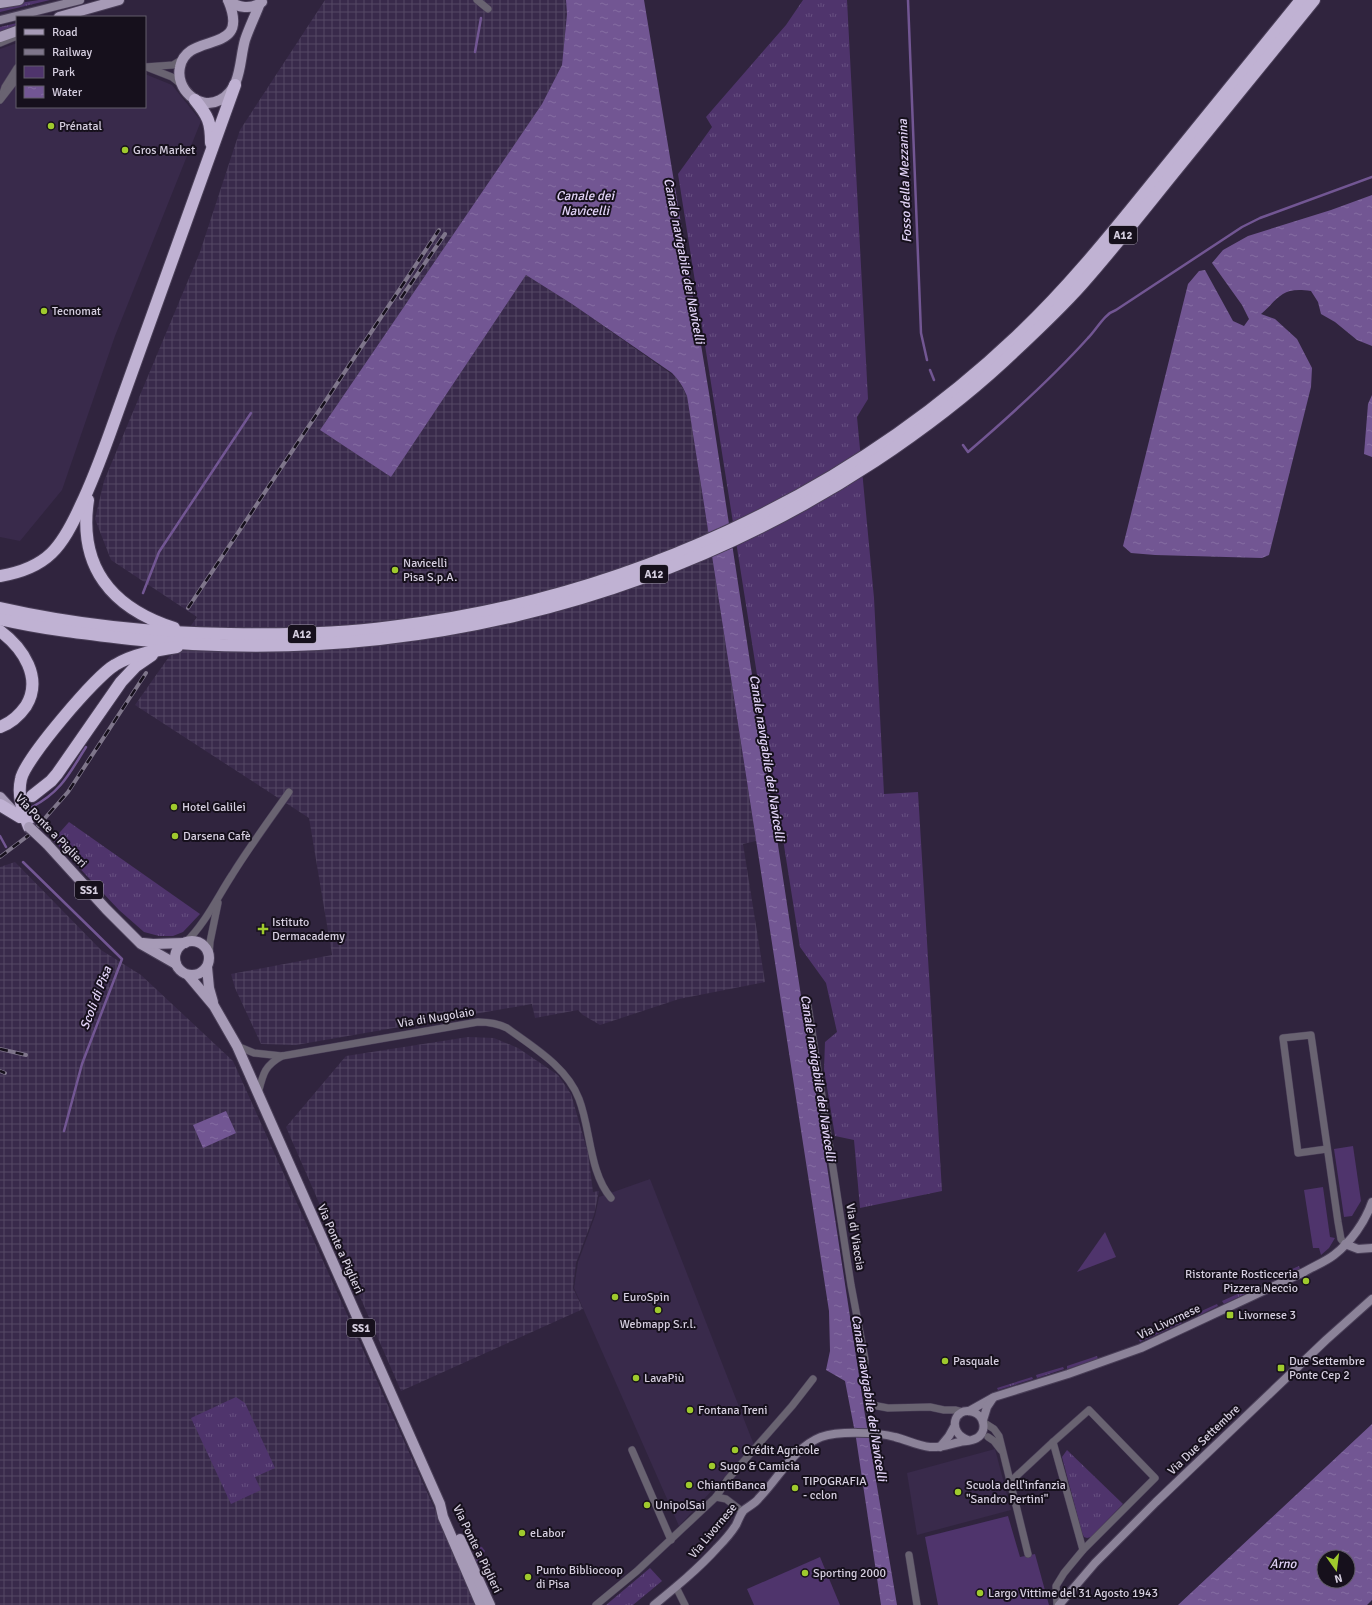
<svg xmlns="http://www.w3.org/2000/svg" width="1372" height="1605" font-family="Signika,sans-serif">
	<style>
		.built { fill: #392a4b }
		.industrial { fill: url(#industrial-grid) }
		.grass { fill: url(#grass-tufts) }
		.green { fill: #4f346c }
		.water { fill: url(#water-ripples); fill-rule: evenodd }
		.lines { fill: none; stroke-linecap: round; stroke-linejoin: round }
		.stream { stroke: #725693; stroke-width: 2.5 }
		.street-casing { stroke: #4a3f58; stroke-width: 8 }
		.secondary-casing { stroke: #4a3f58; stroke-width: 10 }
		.primary-casing { stroke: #4a3f58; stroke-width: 12 }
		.highway-casing { stroke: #4a3f58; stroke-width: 14 }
		.street { stroke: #696371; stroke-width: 7 }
		.secondary { stroke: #8c8399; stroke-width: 8 }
		.primary { stroke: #a79bb7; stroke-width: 10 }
		.highway { stroke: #c0b2d3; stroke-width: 12 }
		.rail-casing { stroke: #7f768b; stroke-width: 4 }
		.rail { stroke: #16101c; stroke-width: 2.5; stroke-dasharray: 8; stroke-linecap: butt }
		.primary-bridge-casing { stroke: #4a3f58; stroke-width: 12; stroke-linecap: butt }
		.primary-bridge { stroke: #a79bb7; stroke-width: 10 }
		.poi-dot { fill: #9fca2d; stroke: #16101c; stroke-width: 1.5 }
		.labels { text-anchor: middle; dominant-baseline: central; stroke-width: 4; stroke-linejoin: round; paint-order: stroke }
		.shield { fill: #16101c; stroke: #9c95a4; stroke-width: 1 }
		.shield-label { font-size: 11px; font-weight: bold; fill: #d5cedf }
		.poi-label { font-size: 12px; fill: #d5cedf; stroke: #16101c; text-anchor: start }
		.street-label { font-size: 12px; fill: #d5cedf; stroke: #16101c }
		.water-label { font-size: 13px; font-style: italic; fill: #e2d3f7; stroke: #16101c }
	</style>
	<defs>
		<pattern id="industrial-grid" width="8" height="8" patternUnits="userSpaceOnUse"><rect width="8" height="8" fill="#392a4b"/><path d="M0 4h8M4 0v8" fill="none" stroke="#554864"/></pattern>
		<pattern id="grass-tufts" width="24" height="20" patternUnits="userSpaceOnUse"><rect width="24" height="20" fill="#4f346c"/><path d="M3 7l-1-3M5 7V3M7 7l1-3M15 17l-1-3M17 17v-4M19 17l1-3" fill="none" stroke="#675081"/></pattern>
		<pattern id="water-ripples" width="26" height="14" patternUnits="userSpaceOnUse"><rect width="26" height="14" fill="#725693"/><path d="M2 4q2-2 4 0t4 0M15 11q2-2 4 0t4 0" fill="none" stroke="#856da2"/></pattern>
	</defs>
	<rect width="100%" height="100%" fill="#30243e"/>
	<g class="built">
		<polygon points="17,43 17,107 145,107 145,74 172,85 201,121 115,336 62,490 20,541 0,537 0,49"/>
		<polygon points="650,1179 754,1445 679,1526 574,1288 578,1262 595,1216 599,1197"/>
		<polygon points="995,1449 1011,1510 917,1535 907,1473"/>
	</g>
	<g class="industrial">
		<polygon points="325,0 566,0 567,14 562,65 542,104 320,430 391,477 526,275 572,304 677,378 687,396 756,841 743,844 765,982 679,999 600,1025 583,1015 578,1010 535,1018 532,1004 296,1045 261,1044 235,988 231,974 332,955 309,818 135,705 197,617 111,560 95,519 104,481 200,252 240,130"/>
		<polygon points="15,862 101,950 141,975 233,1061 436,1512 475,1605 0,1605 0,867"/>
		<polygon points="468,1037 494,1038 518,1048 558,1075 571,1094 588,1153 593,1192 599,1191 594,1215 576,1263 573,1288 583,1309 401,1391 286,1127 346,1056"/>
	</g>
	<g class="grass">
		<polygon points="39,0 50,0 0,12 0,6"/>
		<polygon points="803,0 847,0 868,399 857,417 874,598 884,794 918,792 942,1191 860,1208 854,1140 835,1136 824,1069 825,1042 837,1032 826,983 800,947 678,174 712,127 706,117 786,25"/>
		<polygon points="17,23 17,28 0,33 0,27"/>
		<polygon points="69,822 200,914 183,932 173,936 159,936 144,932 119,910 53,840"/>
		<polygon points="1299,1266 1300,1269 1284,1276 1283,1273"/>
		<polygon points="1244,1291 1245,1294 1224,1304 1222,1301"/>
		<polygon points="1217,1304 1218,1306 1198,1316 1197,1313"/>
		<polygon points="1181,1321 1182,1323 1140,1342 1139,1340"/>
		<polygon points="1097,1356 1098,1359 1067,1369 1067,1366"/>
		<polygon points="1063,1367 1064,1369 1037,1378 1036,1375"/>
		<polygon points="1032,1377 1033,1379 998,1390 997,1388"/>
		<polygon points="236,1397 245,1403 275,1468 255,1477 261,1490 231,1504 191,1418"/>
		<polygon points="1067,1450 1123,1504 1091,1537 1087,1538 1084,1537 1082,1533 1062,1457"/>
		<polygon points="478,1546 482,1547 485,1551 478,1562 478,1568 475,1566 474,1550"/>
		<polygon points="650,1568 662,1581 633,1605 606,1605"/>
	</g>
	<g class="green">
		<polygon points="1353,1146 1361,1201 1352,1216 1344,1217 1334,1149"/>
		<polygon points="1323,1187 1330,1237 1335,1238 1329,1248 1321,1255 1319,1248 1313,1248 1304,1190"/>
		<polygon points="1105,1232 1116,1257 1077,1272"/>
		<polygon points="1008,1516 1020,1557 1035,1554 1049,1605 938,1605 925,1537"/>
		<polygon points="820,1557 840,1605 754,1605 747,1589"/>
	</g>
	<g class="water">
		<path d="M566 0H644L709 393 865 1415 897 1605H881L856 1438 845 1381 826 1370 830 1351 829 1311 703 498 687 396C683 387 679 380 672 373L572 304 526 275 391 477 320 430 542 104 562 65 567 14Z"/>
		<path d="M1372 195V346L1357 340 1335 322 1321 314 1318 302 1311 291C1282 287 1281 296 1261 314L1275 319 1297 339 1312 368 1311 387 1269 555 1262 558 1155 555 1131 553 1123 546 1188 284 1199 271 1205 270 1233 321 1244 326 1249 319 1242 305 1212 263 1223 250 1248 236 1331 210Z"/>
		<polygon points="1372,395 1372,457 1364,454 1368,404"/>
		<polygon points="226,1111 236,1133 203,1148 193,1125"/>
		<path d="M1372 1424V1600L1367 1605H1178ZM1324 1557H1348V1581H1324Z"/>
	</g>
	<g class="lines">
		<g class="stream">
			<polyline points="908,0 921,333 927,360"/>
			<polyline points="475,52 481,18"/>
			<polyline points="930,370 934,380"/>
			<path d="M963 445 968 452C1010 416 1051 379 1088 338 1097 329 1104 314 1116 310L1242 227 1260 218 1372 177"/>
			<polyline points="143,593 159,552 251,413"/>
			<path d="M32 807C61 792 69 774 86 747"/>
			<polyline points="0,836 6,847"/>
			<polyline points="23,862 122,959 82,1064 64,1131"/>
		</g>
		<g class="street-casing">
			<g id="street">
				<polyline points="477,0 488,9"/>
				<polyline points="0,43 17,36"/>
				<polyline points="145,67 173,65 183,59"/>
				<polyline points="149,68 172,77 182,85"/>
				<polyline points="2,96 5,87 17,68"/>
				<polyline points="0,100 17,78"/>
				<path d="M185 943C205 924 217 898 232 875 250 846 270 819 289 792"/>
				<polyline points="209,956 210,942 218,903"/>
				<polyline points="807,999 851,1285 865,1359 864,1375 868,1401 872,1405 888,1408 930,1407 944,1410 955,1410 963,1412"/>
				<path d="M237 1046 254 1053 282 1056 478 1022C489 1022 497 1023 507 1028 533 1047 567 1067 579 1099 591 1130 589 1172 611 1198"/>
				<path d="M258 1094C263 1074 264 1066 282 1056"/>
				<polyline points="1327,1149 1298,1153 1283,1038 1311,1035 1338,1222 1341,1239 1345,1244"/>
				<polyline points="983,1422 994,1429 999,1436 1028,1554"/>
				<polyline points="988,1437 994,1441 1001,1450"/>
				<polyline points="1053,1442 1089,1410 1155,1478 1083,1550"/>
				<polyline points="632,1450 671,1540"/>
				<polyline points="1010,1482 1053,1442 1083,1550 1064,1573 1056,1586 1057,1605"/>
				<polyline points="716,1497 726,1499 743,1512"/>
				<polyline points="909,1555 917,1605"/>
				<polyline points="676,1587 685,1605"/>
				<polyline points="596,1605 637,1571 716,1497 728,1479 792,1406 813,1379"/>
			</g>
		</g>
		<g class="secondary-casing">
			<g id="secondary">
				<polyline points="0,20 80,0"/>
				<polyline points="1345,1244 1358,1249 1372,1248"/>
				<path d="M969 1411 994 1397 1068 1374 1141 1348 1304 1272C1314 1266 1325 1262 1334 1255 1351 1242 1365 1222 1372 1202"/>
				<polyline points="983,1420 987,1407 993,1398"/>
				<polyline points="940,1447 949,1436 954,1427"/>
				<path d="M654 1605C676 1587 698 1569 717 1548 724 1541 731 1533 736 1525 738 1521 740 1515 743 1511 748 1506 755 1504 759 1498 779 1478 793 1448 821 1437 838 1431 877 1432 895 1437 907 1440 918 1446 930 1447 940 1448 950 1444 960 1442 966 1441 972 1441 977 1438 988 1431 984 1415 973 1412 953 1406 947 1433 968 1440"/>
				<polyline points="1059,1605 1095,1563 1156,1502 1326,1340 1372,1299"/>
			</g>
		</g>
		<g class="primary-casing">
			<g id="primary">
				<path d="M228 0C252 57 187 30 180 67 175 89 199 111 220 100 242 88 239 61 245 40 249 28 255 16 260 3"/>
				<path d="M228 0C238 8 251 10 262 2"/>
				<polyline points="0,3 19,0"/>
				<polyline points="59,17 119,0"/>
				<polyline points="0,37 17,31"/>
				<polyline points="0,797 12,810"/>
				<polyline points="46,843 106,909 141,944 176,964"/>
				<circle cx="192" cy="958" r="17"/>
				<polyline points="143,943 153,944 185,943"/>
				<polyline points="207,967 209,988 213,1002"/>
				<polyline points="188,975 214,1006 237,1046 440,1504 443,1517 481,1605"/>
				<polyline points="460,1539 490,1605"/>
			</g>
		</g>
		<g class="highway-casing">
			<g id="highway">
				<path d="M195 100C208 116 211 122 211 143"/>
				<path d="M88 500C78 567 112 608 174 628"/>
				<path d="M0 576C48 568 62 547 81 505 92 482 101 458 110 433L235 85"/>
				<path d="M0 608C75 625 153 633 230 634 284 635 338 634 391 627 624 599 847 497 1017 336 1066 290 1108 238 1150 186 1200 124 1251 62 1301 0"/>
				<path d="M0 619C43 629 87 634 131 639 393 667 654 606 875 461 920 431 964 398 1004 361 1031 336 1058 311 1082 284 1113 249 1142 212 1171 176 1219 117 1266 59 1314 0"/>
				<path d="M0 631C23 648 43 678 26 706 19 716 11 723 0 727"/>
				<polyline points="32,796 51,781 57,774 121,682 136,666 152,655"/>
				<polyline points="0,805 20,817"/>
				<path d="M29 827C23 812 17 796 21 779 25 759 96 676 115 665 133 654 157 650 177 647"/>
			</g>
		</g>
		<use href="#street" class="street"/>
		<use href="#secondary" class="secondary"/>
		<use href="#primary" class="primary"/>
		<use href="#highway" class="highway"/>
		<g class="rail-casing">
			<g id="rail">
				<polyline points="401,298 445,234"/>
				<polyline points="188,608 439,230"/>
				<polyline points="38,826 68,792 146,673"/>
				<polyline points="0,857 29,835"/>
				<polyline points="0,1049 26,1055"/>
				<polyline points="0,1071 5,1073"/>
			</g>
		</g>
		<use href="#rail" class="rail"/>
		<g class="primary-bridge-casing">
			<polyline id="primary-bridge" points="29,827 46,843"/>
		</g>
		<use href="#primary-bridge" class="primary-bridge"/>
	</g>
	<g class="poi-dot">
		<circle cx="51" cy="126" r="4"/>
		<circle cx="125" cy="150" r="4"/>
		<circle cx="44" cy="311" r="4"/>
		<circle cx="395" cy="570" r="4"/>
		<circle cx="174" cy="807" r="4"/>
		<circle cx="175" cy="836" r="4"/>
		<path d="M261 923h4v4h4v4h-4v4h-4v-4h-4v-4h4z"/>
		<circle cx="1306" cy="1281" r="4"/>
		<circle cx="615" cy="1297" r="4"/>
		<circle cx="658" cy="1310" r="4"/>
		<rect x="1226" y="1311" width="8" height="8" rx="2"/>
		<circle cx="945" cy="1361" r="4"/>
		<rect x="1277" y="1364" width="8" height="8" rx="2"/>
		<circle cx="636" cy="1378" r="4"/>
		<circle cx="690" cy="1410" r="4"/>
		<circle cx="735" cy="1450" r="4"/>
		<circle cx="712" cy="1466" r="4"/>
		<circle cx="689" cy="1485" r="4"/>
		<circle cx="795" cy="1488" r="4"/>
		<circle cx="958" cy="1492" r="4"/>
		<circle cx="647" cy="1505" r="4"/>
		<circle cx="522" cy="1533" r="4"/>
		<circle cx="805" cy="1573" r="4"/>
		<circle cx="528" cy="1577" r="4"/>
		<circle cx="980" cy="1593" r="4"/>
	</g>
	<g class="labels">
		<g class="shield">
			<rect x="1109" y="226" width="28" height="18" rx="3"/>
			<rect x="640" y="565" width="28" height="18" rx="3"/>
			<rect x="288" y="625" width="28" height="18" rx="3"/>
			<rect x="75" y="881" width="28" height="18" rx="3"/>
			<rect x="347" y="1319" width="28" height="18" rx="3"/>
		</g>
		<g class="shield-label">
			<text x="1123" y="235">A12</text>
			<text x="654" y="574">A12</text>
			<text x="302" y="634">A12</text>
			<text x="89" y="890">SS1</text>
			<text x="361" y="1328">SS1</text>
		</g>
		<g class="poi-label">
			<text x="59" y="126">Prénatal</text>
			<text x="133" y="150">Gros Market</text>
			<text x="52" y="311">Tecnomat</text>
			<text x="403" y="563">Navicelli<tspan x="403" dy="14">Pisa S.p.A.</tspan></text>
			<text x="182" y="807">Hotel Galilei</text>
			<text x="183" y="836">Darsena Cafè</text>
			<text x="272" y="922">Istituto<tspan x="272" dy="14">Dermacademy</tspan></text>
			<text x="1298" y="1274" text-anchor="end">Ristorante Rosticceria<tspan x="1298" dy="14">Pizzera Neccio</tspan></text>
			<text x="623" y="1297">EuroSpin</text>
			<text x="1238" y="1315">Livornese 3</text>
			<text x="658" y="1324" text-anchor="middle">Webmapp S.r.l.</text>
			<text x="953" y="1361">Pasquale</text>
			<text x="1289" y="1361">Due Settembre<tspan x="1289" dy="14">Ponte Cep 2</tspan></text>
			<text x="644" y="1378">LavaPiù</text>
			<text x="698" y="1410">Fontana Treni</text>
			<text x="743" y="1450">Crédit Agricole</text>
			<text x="720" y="1466">Sugo &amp; Camicia</text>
			<text x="803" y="1481">TIPOGRAFIA<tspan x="803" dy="14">- cclon</tspan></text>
			<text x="697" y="1485">ChiantiBanca</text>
			<text x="966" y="1485">Scuola dell'infanzia<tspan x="966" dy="14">"Sandro Pertini"</tspan></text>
			<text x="655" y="1505">UnipolSai</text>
			<text x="530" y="1533">eLabor</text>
			<text x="536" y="1570">Punto Bibliocoop<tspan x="536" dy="14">di Pisa</tspan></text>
			<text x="813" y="1573">Sporting 2000</text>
			<text x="988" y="1593">Largo Vittime del 31 Agosto 1943</text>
		</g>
		<g class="street-label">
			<text transform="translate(51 831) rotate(46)">Via Ponte a Piglieri</text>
			<text transform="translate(436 1018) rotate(-9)">Via di Nugolaio</text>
			<text transform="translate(855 1237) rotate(81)">Via di Viaccia</text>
			<text transform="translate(340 1249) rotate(66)">Via Ponte a Piglieri</text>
			<text transform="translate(1169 1322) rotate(-25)">Via Livornese</text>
			<text transform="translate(1204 1440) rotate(-44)">Via Due Settembre</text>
			<text transform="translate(713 1531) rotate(-50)">Via Livornese</text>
			<text transform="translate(477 1549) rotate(64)">Via Ponte a Piglieri</text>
		</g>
		<g class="water-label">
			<text transform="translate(905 181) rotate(-92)">Fosso della Mezzanina</text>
			<text x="585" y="196">Canale dei<tspan x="585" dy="15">Navicelli</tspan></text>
			<text transform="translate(684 261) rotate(79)">Canale navigabile dei Navicelli</text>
			<text transform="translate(767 758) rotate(81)">Canale navigabile dei Navicelli</text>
			<text transform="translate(96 998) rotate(-69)">Scoli di Pisa</text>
			<text transform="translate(818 1078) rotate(81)">Canale navigabile dei Navicelli</text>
			<text transform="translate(869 1398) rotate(81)">Canale navigabile dei Navicelli</text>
			<text x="1283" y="1564">Arno</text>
		</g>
	</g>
	<rect x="16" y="16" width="130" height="92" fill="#16101c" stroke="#625c6a"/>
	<rect x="24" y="29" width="20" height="6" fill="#a79bb7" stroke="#625c6a"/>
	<text x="52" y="36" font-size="12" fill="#d5cedf">Road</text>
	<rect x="24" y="49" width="20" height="6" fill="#7f768b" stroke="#625c6a"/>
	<text x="52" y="56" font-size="12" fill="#d5cedf">Railway</text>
	<rect x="24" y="66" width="20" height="12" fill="#4f346c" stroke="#625c6a"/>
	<text x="52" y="76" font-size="12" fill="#d5cedf">Park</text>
	<rect x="24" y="86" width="20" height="12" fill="url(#water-ripples)" stroke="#625c6a"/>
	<text x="52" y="96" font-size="12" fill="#d5cedf">Water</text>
	<g transform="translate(1336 1569) rotate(166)"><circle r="19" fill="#16101c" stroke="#625c6a"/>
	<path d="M0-3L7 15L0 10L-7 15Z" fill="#9fca2d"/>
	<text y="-6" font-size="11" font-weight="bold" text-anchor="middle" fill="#d5cedf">N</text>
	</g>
</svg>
